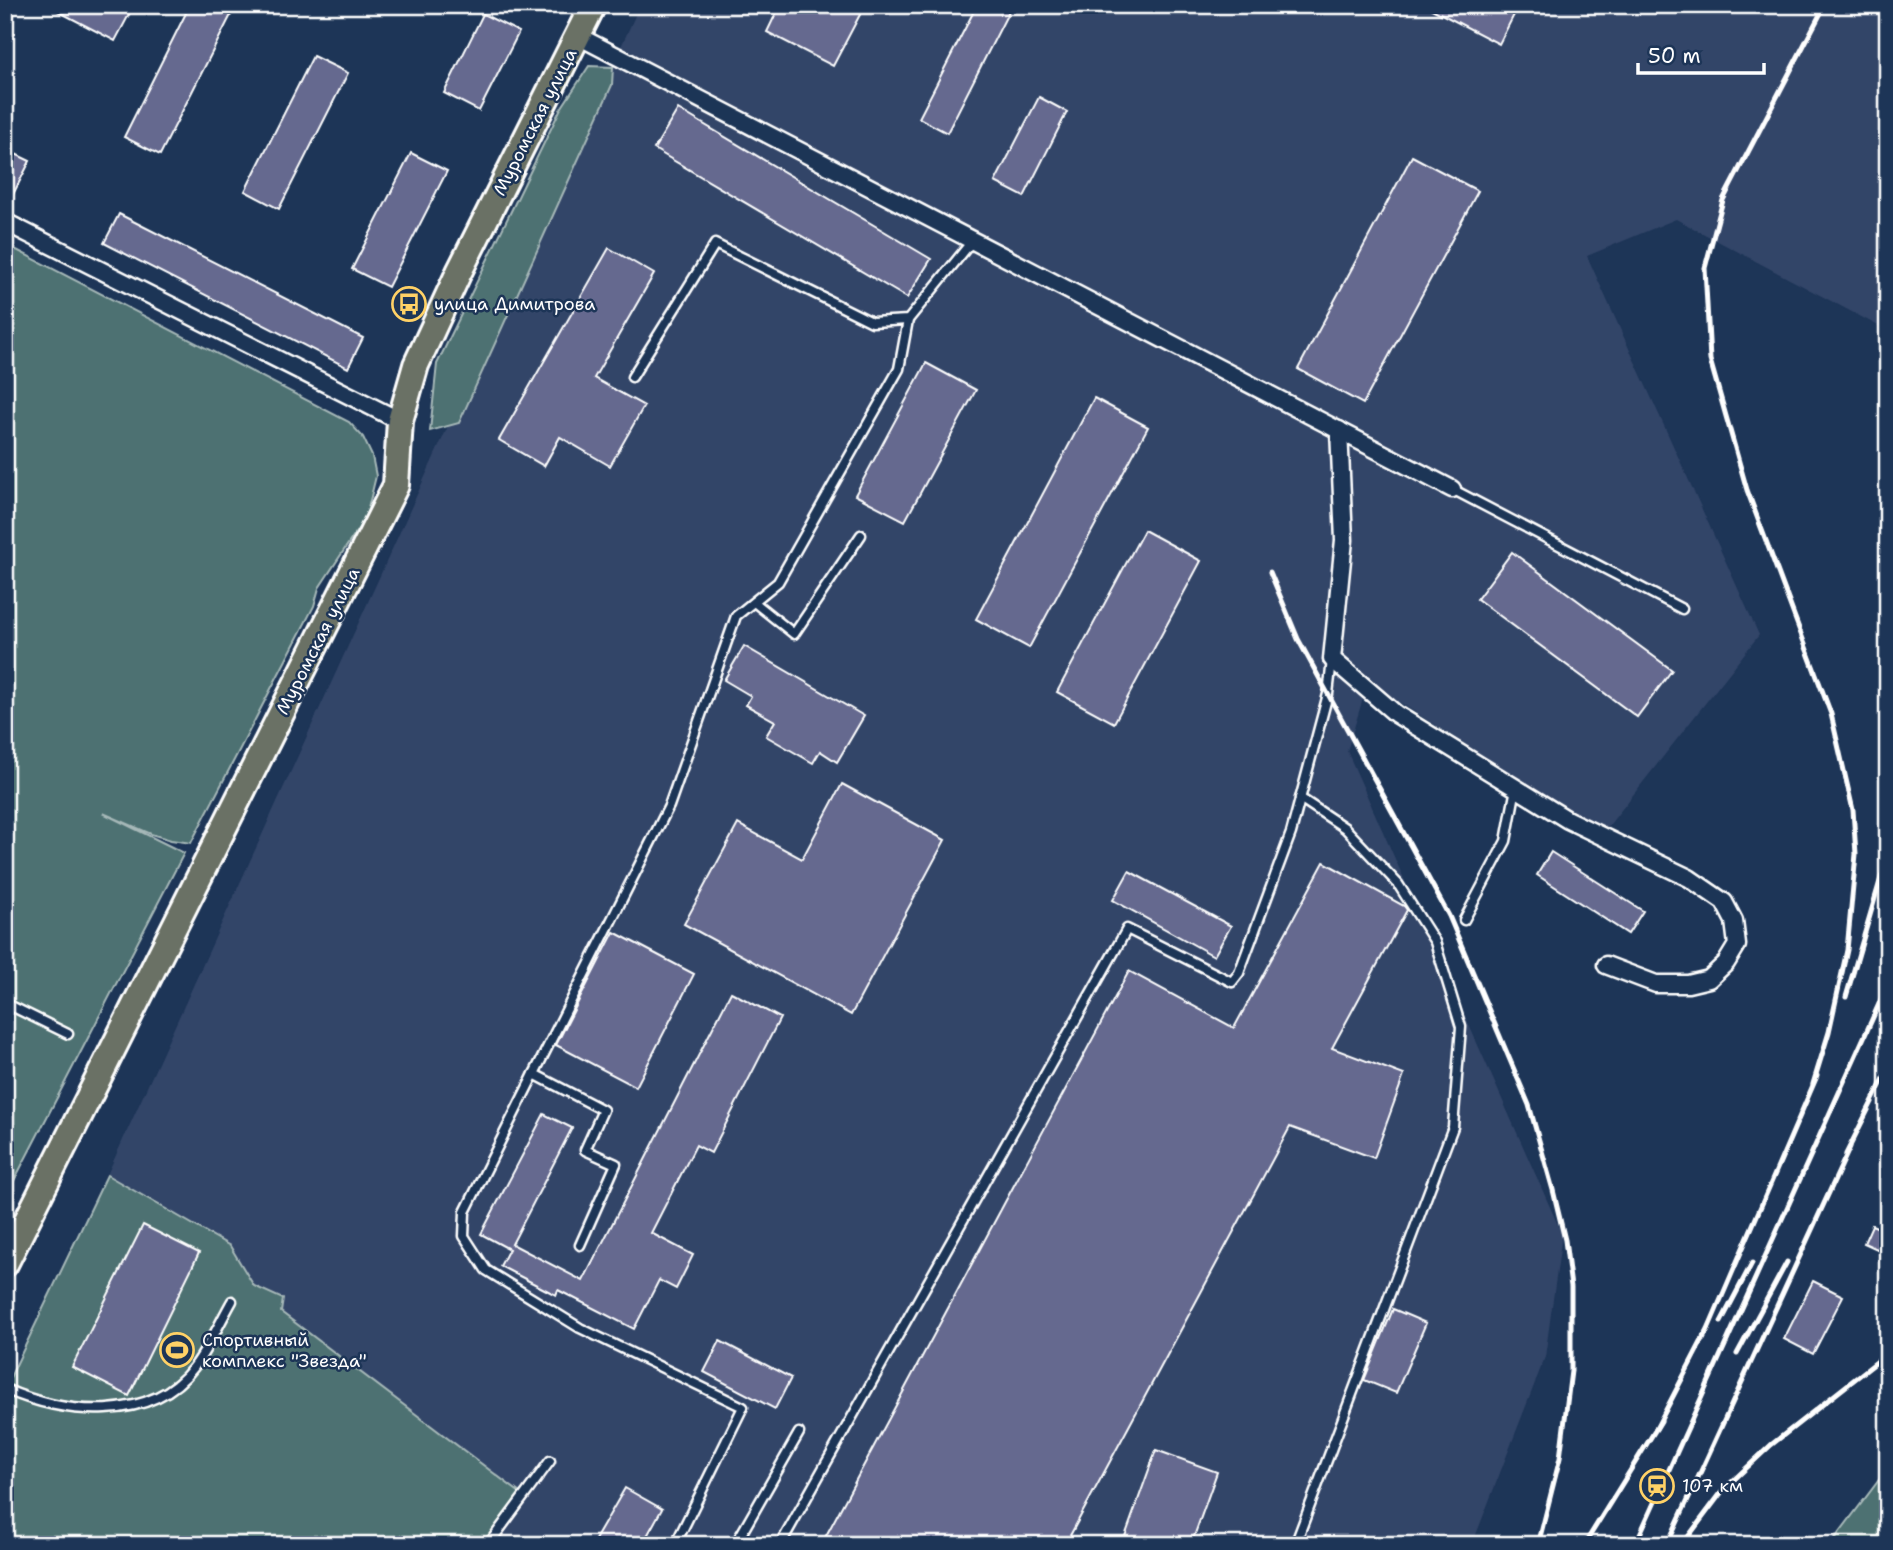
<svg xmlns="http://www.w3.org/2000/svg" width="1893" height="1550" font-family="'Shantell Sans',sans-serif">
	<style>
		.built { fill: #334568 }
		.green { fill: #4e7172; stroke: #a6b8b8; stroke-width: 2 }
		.building { fill: #65698f; stroke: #fff; stroke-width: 2 }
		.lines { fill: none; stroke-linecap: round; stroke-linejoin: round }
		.service-casing { stroke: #fff; stroke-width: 13 }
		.minor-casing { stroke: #fff; stroke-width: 21 }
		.primary-casing { stroke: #fff; stroke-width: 30 }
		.service { stroke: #1d3557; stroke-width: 8 }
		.minor { stroke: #1d3557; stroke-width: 16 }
		.primary { stroke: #6b7165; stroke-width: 24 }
		.rail { stroke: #fff; stroke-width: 5 }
		.labels { text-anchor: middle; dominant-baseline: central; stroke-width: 5; stroke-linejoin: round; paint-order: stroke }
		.street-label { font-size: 18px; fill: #fff; stroke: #1d3557 }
		.poi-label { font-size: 18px; fill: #fff; stroke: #1d3557; text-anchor: start }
	</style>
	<rect width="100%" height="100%" fill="#1d3557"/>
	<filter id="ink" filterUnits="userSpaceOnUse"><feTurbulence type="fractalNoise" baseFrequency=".0143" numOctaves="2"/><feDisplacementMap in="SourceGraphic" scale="14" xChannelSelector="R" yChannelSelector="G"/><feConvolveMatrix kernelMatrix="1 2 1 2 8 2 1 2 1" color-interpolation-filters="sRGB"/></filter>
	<g filter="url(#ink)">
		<polygon class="built" points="640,5 1888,5 1888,331 1676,219 1587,256 1759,635 1603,833 1368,682 1347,751 1562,1234 1545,1357 1472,1545 485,1545 520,1493 281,1312 283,1299 254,1286 230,1246 107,1175"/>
		<g class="green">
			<polygon points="589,66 613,67 612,85 459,423 430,431 437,364 560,110"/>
			<polygon points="5,244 349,422 363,437 372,456 376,476 366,517 319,588 314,606 191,843 171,840 151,834 103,813 184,853 5,1198"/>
			<polygon points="107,1175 230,1246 254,1286 283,1299 281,1312 520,1493 485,1545 5,1545 5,1388"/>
			<polygon points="1888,1468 1888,1545 1830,1545"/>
		</g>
		<g class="building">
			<polygon points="46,5 125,5 132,9 115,41"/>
			<polygon points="190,5 236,5 160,155 124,137"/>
			<polygon points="780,5 865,5 833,66 767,32"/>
			<polygon points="977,5 1012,5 947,133 919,118"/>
			<polygon points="1424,5 1519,5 1499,44"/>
			<polygon points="483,14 519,32 479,111 444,93"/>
			<polygon points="313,56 348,73 279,209 245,191"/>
			<polygon points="1039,97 1067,112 1024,197 995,182"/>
			<polygon points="678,109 931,259 907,298 654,149"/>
			<polygon points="5,149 30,161 5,210"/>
			<polygon points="411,153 447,171 388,287 352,269"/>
			<polygon points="1412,156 1478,191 1363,404 1298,369"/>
			<polygon points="119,214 363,338 348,368 104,243"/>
			<polygon points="609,248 654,274 594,378 644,406 610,466 560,437 544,466 499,440"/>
			<polygon points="926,363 976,390 905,521 855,495"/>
			<polygon points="1094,398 1148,427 1029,648 976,619"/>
			<polygon points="1144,530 1201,561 1114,723 1057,692"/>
			<polygon points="1512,552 1672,670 1637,717 1477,599"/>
			<polygon points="744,646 864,716 837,762 820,751 813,763 766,736 775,721 746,705 751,696 724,680"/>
			<polygon points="842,784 945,840 851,1015 684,924 738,824 802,859"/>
			<polygon points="1551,852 1643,911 1628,934 1537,875"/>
			<polygon points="1324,862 1404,906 1407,910 1332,1048 1404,1075 1374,1158 1290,1127 1065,1545 821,1545 1129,971 1234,1028"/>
			<polygon points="1129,871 1231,926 1214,956 1113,900"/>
			<polygon points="614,932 694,974 636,1087 556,1045"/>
			<polygon points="731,992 780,1018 711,1153 696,1145 651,1233 693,1255 676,1289 659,1280 634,1329 558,1290 556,1295 500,1266 509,1249 481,1234 544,1114 572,1128 512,1244 583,1281"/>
			<polygon points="143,1225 199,1253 129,1396 72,1367"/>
			<polygon points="1872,1225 1888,1232 1888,1254 1864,1243"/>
			<polygon points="1813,1281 1843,1296 1813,1354 1784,1339"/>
			<polygon points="1393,1309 1426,1323 1396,1393 1364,1380"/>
			<polygon points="720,1341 791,1378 775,1409 704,1372"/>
			<polygon points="1156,1450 1217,1472 1191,1545 1122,1545"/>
			<polygon points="625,1488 662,1509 642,1545 592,1545"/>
		</g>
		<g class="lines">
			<g class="service-casing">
				<g id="service">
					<polyline points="632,377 715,244 872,322 908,320 973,240"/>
					<polyline points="1452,489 1682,609"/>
					<polyline points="754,602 794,634 861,535"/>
					<polyline points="1464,920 1506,841 1516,788"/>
					<polyline points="5,1003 68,1034"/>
					<polyline points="534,1074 669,806 736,616 778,582 899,369 908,320"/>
					<polyline points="580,1245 616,1164 585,1150 603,1110 534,1074 465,1212 464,1236 486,1270 580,1328 743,1407 675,1545"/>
					<path d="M5 1389C63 1415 151 1424 194 1367 209 1347 220 1322 232 1301"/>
					<polyline points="488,1545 550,1461"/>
					<polyline points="735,1545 799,1433"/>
					<polyline points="780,1545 1127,929 1232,982 1239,973 1291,833 1328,694 1332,660"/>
					<polyline points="1295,1545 1453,1127 1461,1027 1435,942 1398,884 1345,828 1300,798"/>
				</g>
			</g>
			<g class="minor-casing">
				<g id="minor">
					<polyline points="578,36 1452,489"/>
					<polyline points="5,222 400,421"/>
					<polyline points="1339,430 1344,540 1332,659 1396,714 1568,820 1689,878 1724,902 1734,921 1737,945 1726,963 1709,979 1688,984 1656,984 1606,965"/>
				</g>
			</g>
			<g class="primary-casing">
				<polyline id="primary" points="5,1264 396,485 400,421 416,365 459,272 593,5"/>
			</g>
			<use href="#service" class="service"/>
			<use href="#minor" class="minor"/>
			<use href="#primary" class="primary"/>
			<g class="rail">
				<polyline points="1270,572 1298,639 1449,916 1529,1105 1553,1190 1565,1240 1571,1287 1571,1371 1560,1458 1538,1545"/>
				<polyline points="1846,997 1883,871 1888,845"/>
				<polyline points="1813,1084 1829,1032 1847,950 1856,854 1853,810 1831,714 1747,490 1710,360 1705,268 1723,200 1825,5"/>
				<polyline points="1846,1154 1888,1070"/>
				<polyline points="1721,1322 1752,1263"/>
				<polyline points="1737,1354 1787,1262"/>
				<polyline points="1656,1429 1708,1329 1817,1076"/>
				<polyline points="1584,1545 1661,1421"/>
				<polyline points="1635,1545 1888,984"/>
				<polyline points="1667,1545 1850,1147"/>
				<polyline points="1682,1545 1724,1489 1771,1445 1888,1353"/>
			</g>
		</g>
	</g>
	<defs>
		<g id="bus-ring" transform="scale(1.75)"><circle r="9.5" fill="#1d3557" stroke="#ffd166" stroke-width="1.5"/><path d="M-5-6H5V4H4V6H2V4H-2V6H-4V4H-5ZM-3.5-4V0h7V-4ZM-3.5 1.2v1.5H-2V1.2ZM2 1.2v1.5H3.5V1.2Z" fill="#ffd166"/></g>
		<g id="stadium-ring" transform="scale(1.75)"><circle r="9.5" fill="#1d3557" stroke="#ffd166" stroke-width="1.5"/><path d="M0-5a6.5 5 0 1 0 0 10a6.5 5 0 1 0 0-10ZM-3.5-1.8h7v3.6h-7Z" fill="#ffd166"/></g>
		<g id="station-ring" transform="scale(1.75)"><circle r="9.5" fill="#1d3557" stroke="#ffd166" stroke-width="1.5"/><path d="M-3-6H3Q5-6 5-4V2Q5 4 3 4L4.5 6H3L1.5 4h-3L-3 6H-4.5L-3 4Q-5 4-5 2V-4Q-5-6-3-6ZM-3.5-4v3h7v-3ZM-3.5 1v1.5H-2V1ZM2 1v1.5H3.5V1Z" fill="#ffd166"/></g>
	</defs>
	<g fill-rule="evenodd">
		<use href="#bus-ring" x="409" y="304"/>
		<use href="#stadium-ring" x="177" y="1350"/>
		<use href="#station-ring" x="1657" y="1486"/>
	</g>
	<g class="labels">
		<g class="street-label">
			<text transform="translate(535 122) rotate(-63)">Муромская улица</text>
			<text transform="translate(318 641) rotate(-63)">Муромская улица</text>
		</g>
		<g class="poi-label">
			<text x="434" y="304">улица Димитрова</text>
			<text x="202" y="1340">Спортивный<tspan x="202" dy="21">комплекс "Звезда"</tspan></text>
			<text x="1682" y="1486">107 км</text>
		</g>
	</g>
	<rect width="1893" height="1550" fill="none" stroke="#1d3557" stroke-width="28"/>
	<rect x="14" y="14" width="1865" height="1522" fill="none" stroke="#fff" stroke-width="2.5" filter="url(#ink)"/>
	<path d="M1638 63v10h126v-10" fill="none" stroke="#ffffff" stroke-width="3.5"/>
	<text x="1648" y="63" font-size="21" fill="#ffffff" stroke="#1d3557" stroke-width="5" paint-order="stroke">50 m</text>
</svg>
